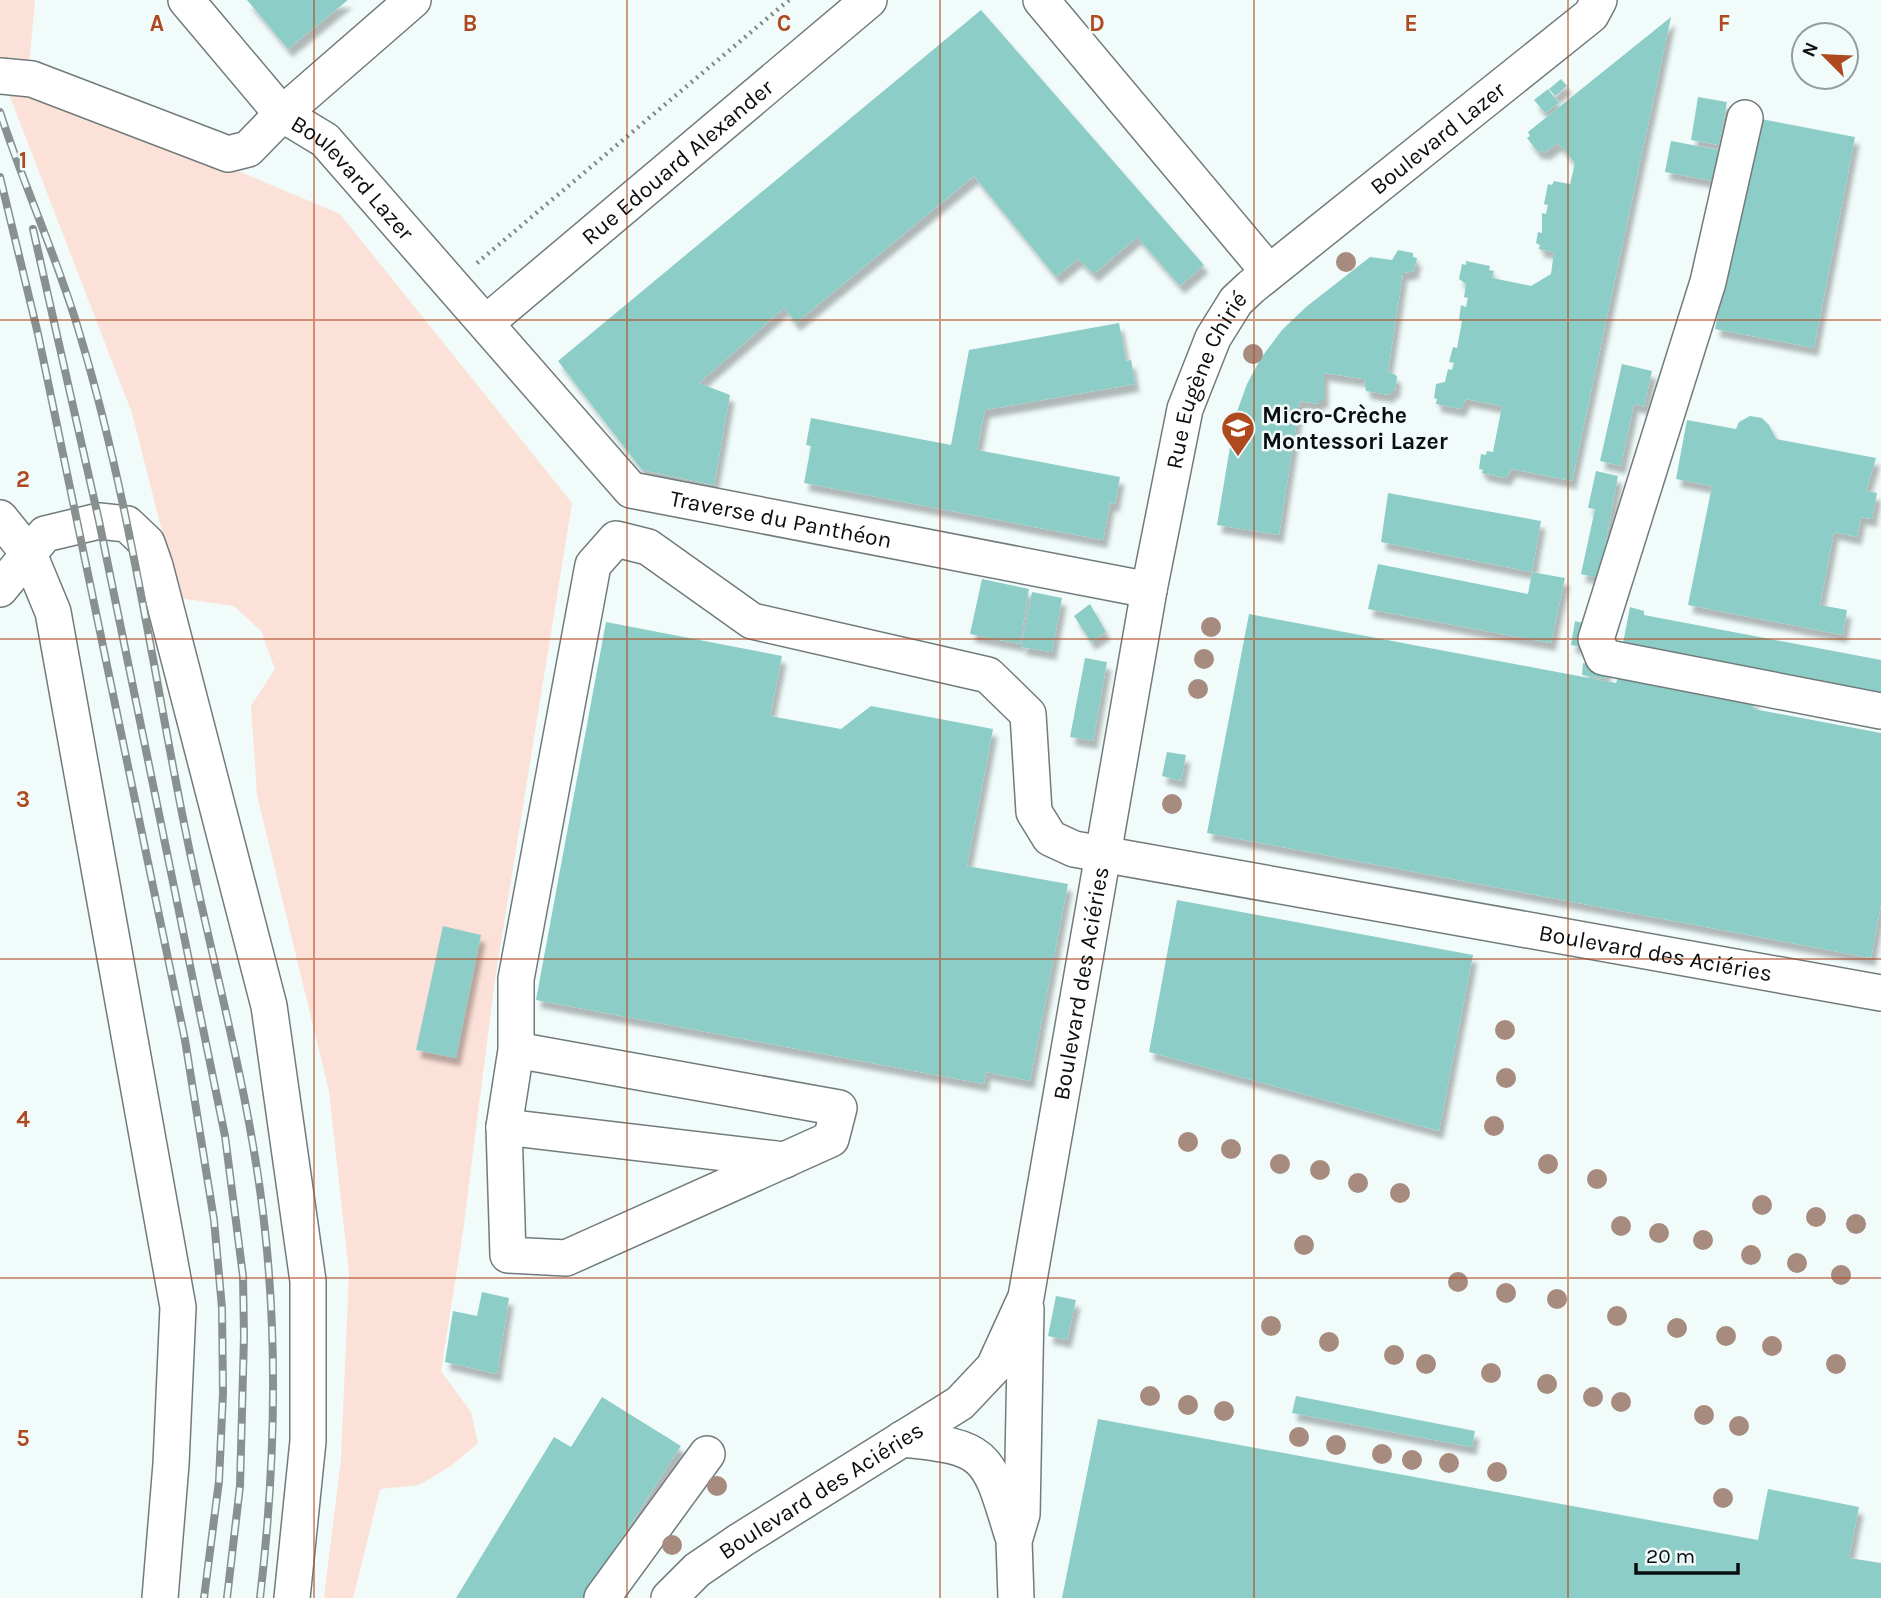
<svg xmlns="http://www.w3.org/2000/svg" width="1881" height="1598" font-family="Karla,sans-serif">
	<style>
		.green { fill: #fbe1d7 }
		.building { fill: #8dcdc8; filter: url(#shadow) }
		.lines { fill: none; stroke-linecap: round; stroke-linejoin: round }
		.minor-casing { stroke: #727b7b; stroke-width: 38 }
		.path { stroke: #7f8685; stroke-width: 4.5; stroke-dasharray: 2 5; stroke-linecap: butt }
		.minor { stroke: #fff; stroke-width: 35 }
		.rail-casing { stroke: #899090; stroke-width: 8 }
		.rail { stroke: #f0fbfa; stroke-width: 5; stroke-dasharray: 16; stroke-linecap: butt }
		.tree { fill: #a78b7e }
		.grid { fill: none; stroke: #af4920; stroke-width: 2; stroke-opacity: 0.55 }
		.labels { text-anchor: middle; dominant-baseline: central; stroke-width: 5; stroke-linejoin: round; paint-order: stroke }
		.street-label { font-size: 23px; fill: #0b0e0e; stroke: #f0fbfa }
		.poi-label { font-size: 23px; font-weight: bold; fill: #0b0e0e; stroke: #f0fbfa; text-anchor: start }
		.grid-label { font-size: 23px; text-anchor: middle; font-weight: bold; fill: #af4920; stroke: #f0fbfa; stroke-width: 5; stroke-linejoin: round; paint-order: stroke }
	</style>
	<defs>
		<filter id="shadow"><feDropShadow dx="4.5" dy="8" stdDeviation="2" flood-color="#0004"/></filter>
	</defs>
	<rect width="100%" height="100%" fill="#f0fbfa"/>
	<g class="green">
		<polygon points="0,0 35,0 29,66 0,64"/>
		<polygon points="7,89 67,99 340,214 572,503 495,979 463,1231 441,1371 471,1412 478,1443 451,1466 419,1485 380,1489 353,1598 324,1598 341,1459 349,1273 329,1091 257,795 251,706 275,669 261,631 234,606 179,598 132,413"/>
	</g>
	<g class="building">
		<polygon points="247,0 348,0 288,49"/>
		<polygon points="981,10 1204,265 1180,286 1137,237 1094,274 1078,259 1056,277 974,176 796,323 784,308 699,383 730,395 714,485 642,470 558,361"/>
		<polygon points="1671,17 1572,481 1512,469 1506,478 1482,473 1483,470 1479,469 1481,454 1486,455 1487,451 1493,452 1502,406 1466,399 1461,409 1436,404 1437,399 1434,398 1436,384 1445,382 1448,369 1452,370 1454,363 1449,362 1453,347 1457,348 1462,321 1459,320 1461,305 1466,307 1468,298 1464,297 1466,284 1459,279 1462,264 1466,265 1466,261 1490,266 1489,270 1494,271 1492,278 1531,286 1551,274 1554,252 1539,249 1540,245 1536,243 1538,232 1542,233 1542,213 1546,214 1548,205 1544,204 1548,184 1552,185 1554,181 1570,184 1575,163 1558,143 1544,153 1542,150 1538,152 1527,138 1530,136 1528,132"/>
		<polygon points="1561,79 1567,86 1555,96 1549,89"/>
		<polygon points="1548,89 1559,103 1545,113 1534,100"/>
		<polygon points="1698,97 1727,102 1719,145 1691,140"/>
		<polygon points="1756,118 1855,137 1814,348 1715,329"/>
		<polygon points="1671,141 1719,150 1713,181 1665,172"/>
		<polygon points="1398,250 1413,253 1413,257 1417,258 1414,271 1403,273 1388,371 1397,376 1395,391 1391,390 1390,395 1366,391 1364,379 1324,373 1324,400 1319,400 1319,404 1300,401 1279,535 1217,525 1235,417 1247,384 1261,358 1282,330 1306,307 1370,257 1392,260"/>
		<polygon points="1119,323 1126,361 1131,360 1135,384 985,410 977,450 1120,477 1115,504 1110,503 1103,540 804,483 811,446 806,445 811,418 951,445 969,350"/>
		<polygon points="1622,364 1652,371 1644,407 1634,404 1621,466 1600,461"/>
		<polygon points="1750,416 1762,418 1769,425 1776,439 1876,458 1866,491 1877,493 1872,519 1861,517 1857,537 1834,532 1820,605 1847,610 1843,635 1688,605 1712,486 1676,479 1687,420 1736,429 1739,422"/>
		<polygon points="1596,471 1618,476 1599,578 1581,574 1595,509 1588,508"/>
		<polygon points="1388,493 1541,521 1532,572 1381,542"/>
		<polygon points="1378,564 1528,594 1532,572 1565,578 1551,643 1368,609"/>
		<polygon points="982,579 1029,589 1020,644 970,634"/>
		<polygon points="1032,592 1062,598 1052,652 1021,647"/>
		<polygon points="1090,604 1106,632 1091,642 1074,616"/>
		<polygon points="1630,607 1644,611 1644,615 1881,660 1881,693 1623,643"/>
		<polygon points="1249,614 1616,683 1620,672 1754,699 1753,708 1759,710 1881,733 1881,904 1871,958 1207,833"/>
		<polygon points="1575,621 1587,624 1582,647 1571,645"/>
		<polygon points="606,622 782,656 770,716 841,729 871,706 993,729 967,866 1068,884 1030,1081 986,1072 984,1084 536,1000"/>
		<polygon points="1085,658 1107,662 1093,741 1070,737"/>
		<polygon points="1583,663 1607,668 1605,679 1582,675"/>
		<polygon points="1167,752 1186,755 1181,781 1162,776"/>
		<polygon points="1177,900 1473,955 1439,1131 1149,1052"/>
		<polygon points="443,926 481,935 456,1058 416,1050"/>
		<polygon points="482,1292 509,1298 497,1374 445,1362 453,1311 477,1316"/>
		<polygon points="1056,1296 1076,1300 1067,1340 1048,1336"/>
		<polygon points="1296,1396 1475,1431 1472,1447 1292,1413"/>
		<polygon points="602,1397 681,1446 583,1598 456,1598 554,1437 571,1447"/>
		<polygon points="1098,1419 1758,1540 1768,1489 1859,1507 1849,1558 1881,1563 1881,1598 1062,1598"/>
	</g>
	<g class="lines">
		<g class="minor-casing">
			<g id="minor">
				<path id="s1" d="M186 0 282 114 325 140 631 490 1149 590"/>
				<polyline points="1041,0 1268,271"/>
				<polyline points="0,76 32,79 228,154 248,149 282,114 413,0"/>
				<polyline points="1745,118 1708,282 1596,639 1603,657 1881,711"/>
				<path id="s2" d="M486 323 869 0"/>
				<polyline points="0,518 29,554 53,612 178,1307 171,1464 160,1598"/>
				<polyline points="0,589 45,534 99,521 127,524 147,543 155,566 269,1006 308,1281 308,1441 292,1598"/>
				<path id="s3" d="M516 1050 839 1108 831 1139 566 1258 508 1255 504 1127 516 1050V979L593 565 616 539 648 547 752 621 988 675 1028 714 1034 812 1050 838 1074 849 1881 993"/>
				<polyline points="504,1127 785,1160"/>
				<path d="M902 1439C988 1447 988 1455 1012 1534"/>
				<polyline points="602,1598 707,1454"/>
				<path id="s4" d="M669 1598 697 1570 741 1540 960 1403 994 1367 1026 1297 1149 590 1185 409 1213 338 1236 301 1251 287 1591 15 1599 0"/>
				<polyline points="1016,1598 1014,1541 1022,1514 1026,1309"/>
			</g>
		</g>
		<polyline class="path" points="477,263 789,0"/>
		<use href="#minor" class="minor"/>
		<g class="rail-casing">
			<g id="rail">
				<path d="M0 112C24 187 58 259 80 335 130 500 153 673 188 843 215 974 253 1106 266 1240 278 1359 274 1479 260 1598"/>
				<polyline points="0,177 38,334 185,1040 214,1220 222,1308 223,1393 219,1481 204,1598"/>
				<polyline points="33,229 99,521 225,1136 243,1276 244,1336 240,1486 227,1598"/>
			</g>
		</g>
		<use href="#rail" class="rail"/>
	</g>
	<g class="tree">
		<circle cx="1346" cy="262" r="10"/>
		<circle cx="1253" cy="354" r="10"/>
		<circle cx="1211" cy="627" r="10"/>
		<circle cx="1204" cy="659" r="10"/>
		<circle cx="1198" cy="689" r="10"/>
		<circle cx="1172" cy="804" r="10"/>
		<circle cx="1505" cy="1030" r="10"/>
		<circle cx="1506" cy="1078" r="10"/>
		<circle cx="1494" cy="1126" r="10"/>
		<circle cx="1188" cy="1142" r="10"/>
		<circle cx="1231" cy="1149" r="10"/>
		<circle cx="1280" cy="1164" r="10"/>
		<circle cx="1548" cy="1164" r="10"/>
		<circle cx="1320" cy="1170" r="10"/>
		<circle cx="1597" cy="1179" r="10"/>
		<circle cx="1358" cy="1183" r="10"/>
		<circle cx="1400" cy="1193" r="10"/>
		<circle cx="1762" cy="1205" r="10"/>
		<circle cx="1816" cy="1217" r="10"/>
		<circle cx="1856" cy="1224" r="10"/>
		<circle cx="1621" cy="1226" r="10"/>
		<circle cx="1659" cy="1233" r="10"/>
		<circle cx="1703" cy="1240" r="10"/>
		<circle cx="1304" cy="1245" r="10"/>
		<circle cx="1751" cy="1255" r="10"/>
		<circle cx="1797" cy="1263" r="10"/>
		<circle cx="1841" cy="1275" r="10"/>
		<circle cx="1458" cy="1282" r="10"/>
		<circle cx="1506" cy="1293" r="10"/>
		<circle cx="1557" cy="1299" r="10"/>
		<circle cx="1617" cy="1316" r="10"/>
		<circle cx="1271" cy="1326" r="10"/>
		<circle cx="1677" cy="1328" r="10"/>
		<circle cx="1726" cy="1336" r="10"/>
		<circle cx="1329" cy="1342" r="10"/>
		<circle cx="1772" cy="1346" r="10"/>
		<circle cx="1394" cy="1355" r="10"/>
		<circle cx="1426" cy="1364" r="10"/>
		<circle cx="1836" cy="1364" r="10"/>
		<circle cx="1491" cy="1373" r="10"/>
		<circle cx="1547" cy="1384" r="10"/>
		<circle cx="1150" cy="1396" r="10"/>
		<circle cx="1593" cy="1397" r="10"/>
		<circle cx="1621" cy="1402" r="10"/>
		<circle cx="1188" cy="1405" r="10"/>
		<circle cx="1224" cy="1411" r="10"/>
		<circle cx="1704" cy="1415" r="10"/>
		<circle cx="1739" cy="1426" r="10"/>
		<circle cx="1299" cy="1437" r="10"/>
		<circle cx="1336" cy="1445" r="10"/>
		<circle cx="1382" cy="1454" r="10"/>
		<circle cx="1412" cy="1460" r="10"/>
		<circle cx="1449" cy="1463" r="10"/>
		<circle cx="1497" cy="1472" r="10"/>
		<circle cx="717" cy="1486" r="10"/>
		<circle cx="1723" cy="1498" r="10"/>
		<circle cx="672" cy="1545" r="10"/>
	</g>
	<path class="grid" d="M314 0V1598M627 0V1598M940 0V1598M1254 0V1598M1568 0V1598M0 320H1881M0 639H1881M0 959H1881M0 1278H1881"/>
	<defs>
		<g id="school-pin" transform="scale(1.75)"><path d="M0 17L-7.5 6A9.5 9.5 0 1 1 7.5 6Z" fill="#af4920" stroke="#f0fbfa"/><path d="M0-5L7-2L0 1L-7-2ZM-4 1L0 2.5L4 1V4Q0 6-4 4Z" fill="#fff"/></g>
	</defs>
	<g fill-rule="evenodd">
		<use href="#school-pin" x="1238" y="428"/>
	</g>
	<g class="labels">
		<g class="street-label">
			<text stroke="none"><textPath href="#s4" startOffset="1759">Boulevard Lazer</textPath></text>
			<text stroke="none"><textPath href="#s2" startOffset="250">Rue Edouard Alexander</textPath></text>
			<text stroke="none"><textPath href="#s1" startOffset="245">Boulevard Lazer</textPath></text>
			<text stroke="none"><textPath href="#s4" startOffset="1414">Rue Eugène Chirié</textPath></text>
			<text stroke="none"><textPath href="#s1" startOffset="817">Traverse du Panthéon</textPath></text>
			<text stroke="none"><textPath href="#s3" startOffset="2646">Boulevard des Aciéries</textPath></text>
			<text stroke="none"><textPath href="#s4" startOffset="796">Boulevard des Aciéries</textPath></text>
			<text stroke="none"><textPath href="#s4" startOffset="187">Boulevard des Aciéries</textPath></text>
		</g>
		<g class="poi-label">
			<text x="1262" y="415">Micro-Crèche<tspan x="1262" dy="26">Montessori Lazer</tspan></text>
		</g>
	</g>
	<g class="grid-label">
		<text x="157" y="31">A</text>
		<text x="470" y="31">B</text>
		<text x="784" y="31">C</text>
		<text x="1097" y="31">D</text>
		<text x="1411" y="31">E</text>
		<text x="1724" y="31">F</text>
		<text x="23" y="168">1</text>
		<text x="23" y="487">2</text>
		<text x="23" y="807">3</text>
		<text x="23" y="1127">4</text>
		<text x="23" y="1446">5</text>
	</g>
	<g transform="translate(1825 56) rotate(294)"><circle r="33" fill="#f0fbfa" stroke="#949c9c" stroke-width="2"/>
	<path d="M0-5L12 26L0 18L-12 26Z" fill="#af4920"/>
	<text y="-10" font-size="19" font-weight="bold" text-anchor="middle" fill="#0b0e0e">N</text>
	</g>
	<path d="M1636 1563v10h102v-10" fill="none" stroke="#0b0e0e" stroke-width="3.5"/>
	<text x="1646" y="1563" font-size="21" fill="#0b0e0e" stroke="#f0fbfa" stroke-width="5" paint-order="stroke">20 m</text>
</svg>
